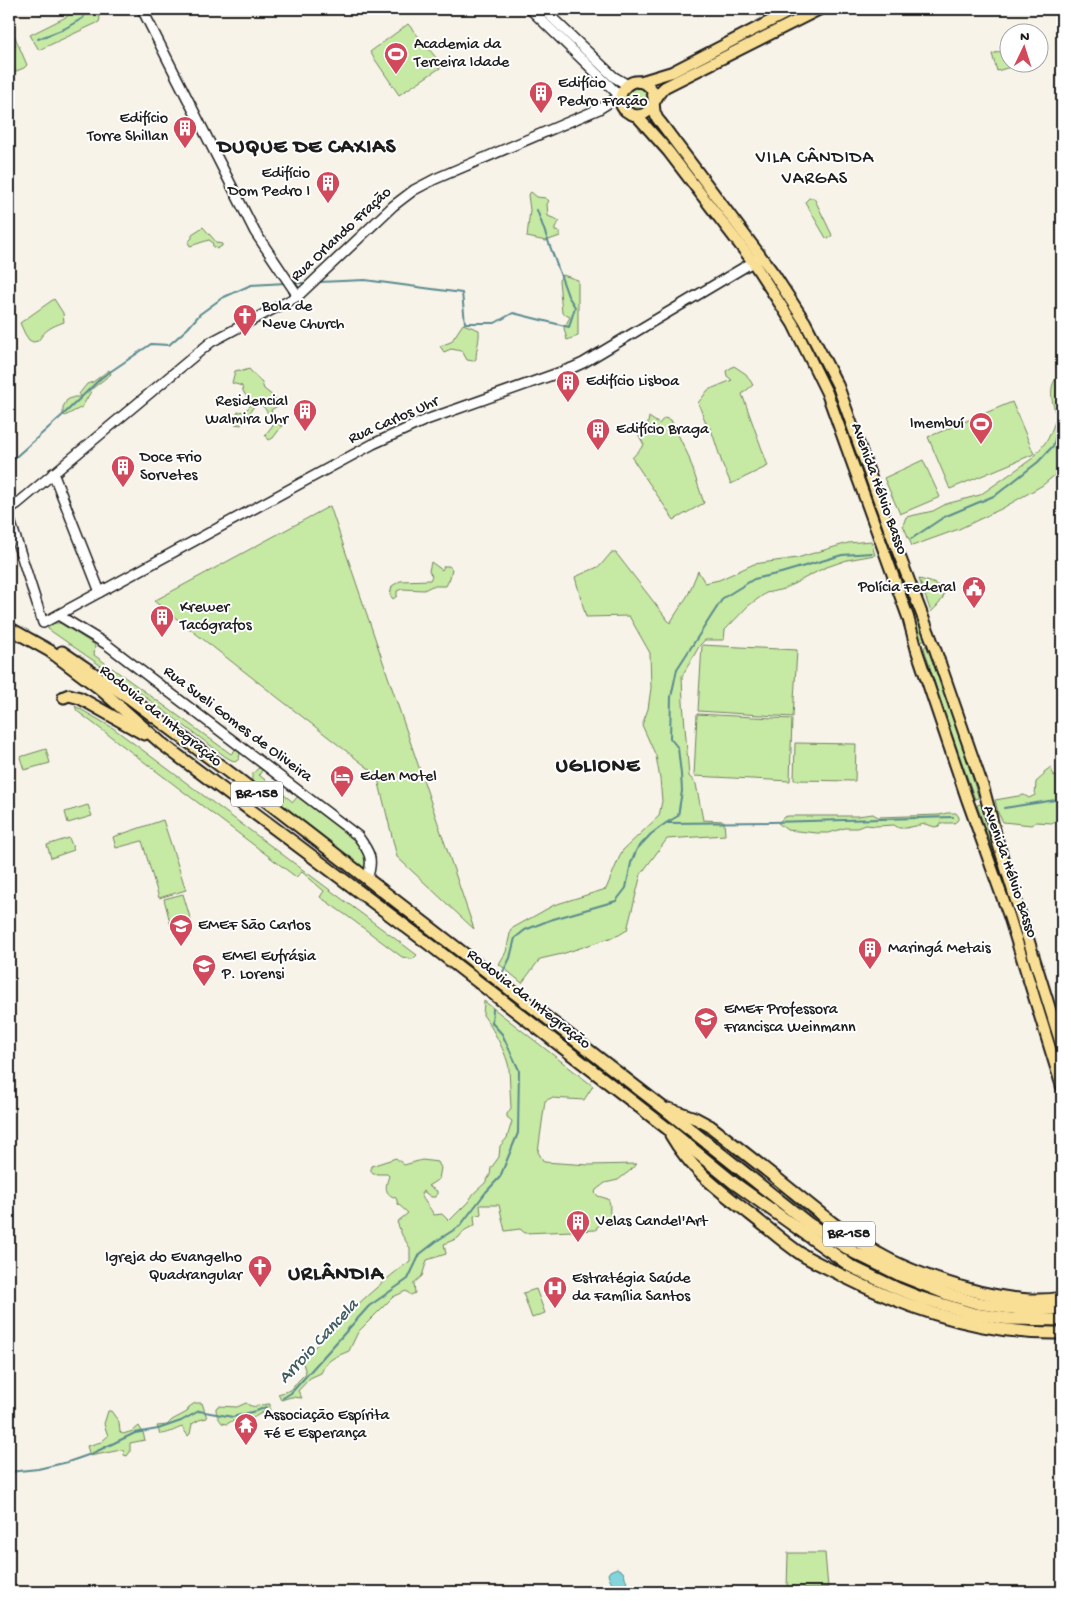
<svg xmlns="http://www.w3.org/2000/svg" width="1071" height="1601" font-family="'Gochi Hand',sans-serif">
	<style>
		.green { fill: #c6e9a3; stroke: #718260 }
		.water { fill: #83d4db; stroke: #5a8a8f }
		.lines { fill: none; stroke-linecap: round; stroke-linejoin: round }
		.stream { stroke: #5a8a8f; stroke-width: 2 }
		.secondary-casing { stroke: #1c1c1c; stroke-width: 12 }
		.primary-casing { stroke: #1c1c1c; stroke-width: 14 }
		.highway-casing { stroke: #1c1c1c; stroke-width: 15 }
		.secondary { stroke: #fff; stroke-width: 9 }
		.primary { stroke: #f9df96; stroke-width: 10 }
		.highway { stroke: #f9df96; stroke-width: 11 }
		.labels { text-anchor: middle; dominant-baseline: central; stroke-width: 4; stroke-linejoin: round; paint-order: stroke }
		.shield { fill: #fff; stroke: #606060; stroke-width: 1 }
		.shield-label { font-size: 15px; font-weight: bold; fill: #1c1c1c }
		.poi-label { font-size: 16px; fill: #1c1c1c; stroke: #fff; text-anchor: start }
		.street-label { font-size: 16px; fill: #1c1c1c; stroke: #fff }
		.neighbourhood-label { font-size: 18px; letter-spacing: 1px; fill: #1c1c1c; stroke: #fff }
		.water-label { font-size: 18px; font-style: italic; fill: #405c5f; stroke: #fff }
		.district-label { font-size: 21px; font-weight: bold; letter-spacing: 1px; fill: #1c1c1c; stroke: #fff }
	</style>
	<rect width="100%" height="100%" fill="#f8f3e9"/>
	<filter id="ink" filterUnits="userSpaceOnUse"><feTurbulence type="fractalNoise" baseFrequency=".02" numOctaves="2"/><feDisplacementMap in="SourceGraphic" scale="10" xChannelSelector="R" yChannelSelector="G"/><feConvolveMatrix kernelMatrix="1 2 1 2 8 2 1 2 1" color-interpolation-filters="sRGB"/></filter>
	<g filter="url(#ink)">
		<g class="green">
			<polygon points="74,9 97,9 100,19 99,22 39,50 30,35 68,16"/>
			<polygon points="9,23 27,65 24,68 9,74"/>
			<polygon points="408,24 443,66 399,95 370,52"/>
			<polygon points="1008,49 1008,62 1024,63 997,71 992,54"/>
			<circle cx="637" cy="98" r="12"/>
			<polygon points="531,192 537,197 546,198 549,201 547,204 548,216 560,221 555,227 555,231 560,232 560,236 546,241 527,237 530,210 528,195"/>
			<polygon points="809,198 814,198 832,235 830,238 826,238 805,202"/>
			<polygon points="203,227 217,243 222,244 222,246 217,249 213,246 212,242 209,240 190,246 188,242 192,238 192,234"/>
			<polygon points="563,275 578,280 578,336 567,340 564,328 570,317 562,313 559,280"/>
			<path d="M772 280C847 388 879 518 925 639L921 641C912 617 906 593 898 569 864 470 830 368 771 281Z"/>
			<path d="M54 299 63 313 64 322C51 327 46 329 38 341L33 342 29 340 25 334 20 323Z"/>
			<path d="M463 324 479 330C480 340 476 349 476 359L473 361 467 360 462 351 451 349 444 352 440 346 451 342Z"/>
			<polygon points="734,366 746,374 753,385 742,394 768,466 731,484 722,463 711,429 706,423 698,403 708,390 732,380 727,376 726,371"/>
			<path d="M249 369 262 383 264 389 278 400 279 405 271 410 275 423 282 426 273 438 269 440 265 435 273 425C269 416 266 405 256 403 252 408 245 422 241 425L235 424V418L238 412 245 411 253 403C248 399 242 392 242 386L232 383 235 371 239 370 243 371Z"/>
			<polygon points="109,370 111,374 93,388 82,407 65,416 63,414 63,407 67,400 74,397 80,397 79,394 87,384 93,382"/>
			<path d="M1062 373V469L1043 485 1001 509 959 529 912 546 903 525 906 517 933 511 946 504 980 495 1033 458 1048 439 1057 417C1052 403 1046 383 1062 373Z"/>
			<polygon points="1012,402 1034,454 950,489 928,437"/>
			<polygon points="649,417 659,424 664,418 671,420 688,455 704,503 674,520 632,458 644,445 635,428 641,423 647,429"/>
			<polygon points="923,460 940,497 900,514 884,478"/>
			<polygon points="330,506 474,929 397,857 377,775 154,601"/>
			<polygon points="871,541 875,555 847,560 824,568 784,589 766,593 748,606 725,630 724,640 705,640 700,645 682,676 683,702 689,776 696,784 703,820 724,821 725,835 667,839 641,874 627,930 619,935 562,954 540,959 522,983 499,964 506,952 511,929 554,905 606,889 622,851 659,816 662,801 660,779 656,756 642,725 648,709 651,688 650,653 629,616 586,617 575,577 600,566 611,553 616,553 670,623 688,595 698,571 705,583 719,580 754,564 797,558 848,543"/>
			<polygon points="431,562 442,570 444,566 449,566 452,569 450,578 446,586 432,586 424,590 402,589 397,591 397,596 393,599 390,595 392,586 400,581 430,580 432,576 429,571"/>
			<path d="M919 579C945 585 953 592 931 612Z"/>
			<polygon points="53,623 60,623 95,645 94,655 231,754 236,749 240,753 239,759 235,762 226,757 140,693 48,629 48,626"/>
			<polygon points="702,645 797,650 793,717 698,711"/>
			<polygon points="926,645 951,708 978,796 978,798 975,799 943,710 924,648"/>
			<polygon points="75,706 113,728 417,955 413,959 402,957 350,918 320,897 324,891 302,872 296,877 77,711"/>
			<polygon points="697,714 792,719 790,781 694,776"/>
			<polygon points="795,743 856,744 855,781 794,780"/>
			<polygon points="46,749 50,763 24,770 20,757"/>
			<polygon points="1051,767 1053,775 1062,778 1062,820 1059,819 1052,823 1036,822 1031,825 1003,822 998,813 995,800 1024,795 1029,798 1035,795 1036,782 1044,775 1044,772"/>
			<path d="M259 768 263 769 259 775 293 802 298 796C313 808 356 836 363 852 366 858 366 864 365 871L252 782C251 775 253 772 259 768Z"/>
			<polygon points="981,804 1035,973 1046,1014 1044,1014 1022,936 977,805"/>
			<polygon points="88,805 92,816 68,823 65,812"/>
			<polygon points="947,813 956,813 959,817 957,821 954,823 941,823 939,826 935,827 925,824 906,828 899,828 894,825 877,826 865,825 857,828 845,828 829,833 817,833 787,830 778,823 784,817 788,816 857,816 873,814 878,817 939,815"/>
			<polygon points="163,820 186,890 159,898 142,841 116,848 113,837"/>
			<polygon points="69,838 74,850 51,858 47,845"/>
			<polygon points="183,894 191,921 171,926 164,899"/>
			<path d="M484 1001 593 1086 584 1100 551 1098 545 1101 538 1152 544 1162 589 1165 636 1164 631 1170 618 1180 605 1183 596 1190 595 1193 598 1196 608 1199C612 1205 608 1211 611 1217L597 1227 596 1230 525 1233 520 1229 505 1231 499 1205H480L481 1214 474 1216 475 1225 465 1230 458 1238 444 1244 446 1254 427 1260 422 1276 414 1283 415 1293 411 1295 406 1291 393 1297 358 1332 349 1351C335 1357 327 1359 321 1373L310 1378 298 1391 302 1398 291 1397 281 1400 278 1394 291 1390 298 1381 306 1373 302 1360C336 1325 371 1289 410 1261V1248L402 1235 397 1222 408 1213 398 1204 396 1198C384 1194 385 1187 389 1176L387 1174H373L371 1172V1166L396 1158 404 1165 422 1160 438 1162 441 1168 439 1179 428 1186 437 1191V1194L435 1197H431L423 1191 421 1194C424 1202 430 1207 434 1215L442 1214 449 1221 468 1202 474 1193 485 1183 490 1175 491 1168 499 1157 500 1146 507 1138 512 1121 507 1117V1114L511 1108C510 1095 510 1082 509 1069 508 1056 491 1025 483 1015Z"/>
			<polygon points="536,1289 545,1313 532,1318 523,1293"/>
			<path d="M195 1403H202L207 1418 199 1420 192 1424 190 1434 188 1436 182 1427C174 1430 168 1434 160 1434L157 1426 167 1425 172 1420 187 1412 189 1407Z"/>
			<path d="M246 1403C254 1410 260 1404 270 1404V1410L265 1411 244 1423 232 1421 227 1424 222 1423C218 1418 216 1414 216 1408L218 1406 237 1407Z"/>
			<polygon points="108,1411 111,1411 119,1422 120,1432 123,1434 133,1431 139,1426 143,1433 145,1440 130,1443 130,1452 127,1456 124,1455 123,1450 121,1450 90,1456 87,1446 101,1442 108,1436 104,1424"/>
			<polygon points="788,1553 825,1553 828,1588 787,1589"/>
		</g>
		<path class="water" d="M617 1568 623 1572 627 1582 623 1590C614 1591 610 1582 608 1574L610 1571Z"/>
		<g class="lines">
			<g class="stream">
				<polyline points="38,39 64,29 83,18 87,9"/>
				<polyline points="9,48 15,45"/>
				<polyline points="319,282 365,280 462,293 465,323 495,323 513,313 569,327 575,307 568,296 537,210"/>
				<polyline points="294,283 306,283"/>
				<polyline points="9,463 65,413 101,378 151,344 169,345 188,328 200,314 222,298 251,285 286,283"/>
				<polyline points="911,539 944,517 996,495 1038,462 1053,446 1062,417"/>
				<polyline points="1004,808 1062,799"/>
				<polyline points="668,823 772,822 953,817"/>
				<polyline points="503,972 510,958 515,938 525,930 550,920 616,901 626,888 631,863 637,849 651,834 666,823 678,816 682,791 681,774 678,748 670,738 671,697 677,669 723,598 754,579 781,573 842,555 872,553"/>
				<polyline points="283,1398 291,1393 369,1306 408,1279 420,1254 438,1240 460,1226 486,1192 500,1177 518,1133 519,1070 502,1034 492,1023 493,1009"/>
				<polyline points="9,1472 38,1469 68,1462 91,1454 135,1433 158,1429 181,1421 199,1411 233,1417 259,1410 266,1407"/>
			</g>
			<g class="secondary-casing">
				<g id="secondary">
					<polyline points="142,9 255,232 298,296"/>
					<polyline points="543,9 614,77 626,84"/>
					<polyline points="53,473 100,592"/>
					<polyline points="9,509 17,504 211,342 298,296 393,206 414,190 435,179 599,109 620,96 530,9"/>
					<polyline points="9,517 43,623 373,444 426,420 572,368 583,363 758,259"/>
					<path d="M58 615 106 644 358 836C370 853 374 859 367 879"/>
				</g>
			</g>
			<g class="primary-casing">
				<g id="primary">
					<path d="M820 9 665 87C655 95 654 109 644 114 639 116 634 116 629 113 609 103 627 72 646 84 657 91 652 103 655 113 656 117 658 120 661 123L774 274 805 322 838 386 890 531 934 646 984 790 998 843 1062 1047"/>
					<polyline points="639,82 672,72 794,9"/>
					<polyline points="637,116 668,151 753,262 793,324 827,393 908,617 917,651 967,799 1009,916 1062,1087"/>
				</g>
			</g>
			<g class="highway-casing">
				<g id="highway">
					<polyline points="9,628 50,651 98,687 161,743 433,947 668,1129 734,1183 852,1267 896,1288 921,1298 974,1314 1010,1319 1062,1320"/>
					<polyline points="62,652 131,699 238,779 662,1107 809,1224 855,1253 902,1276 947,1294 977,1303 1011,1308 1033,1310 1062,1308"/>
					<polyline points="64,697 69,695 80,698 144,734"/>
					<path d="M669 1109 695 1118 710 1126C737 1147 764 1168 791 1190 818 1212 846 1235 877 1253 908 1271 944 1283 979 1292 1006 1298 1035 1303 1062 1298"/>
					<path d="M671 1135C692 1171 718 1189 750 1214 767 1227 783 1242 801 1254 814 1262 828 1268 841 1275 910 1310 984 1335 1062 1333"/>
				</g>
			</g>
			<use href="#secondary" class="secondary"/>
			<use href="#primary" class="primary"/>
			<use href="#highway" class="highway"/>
		</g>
	</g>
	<defs>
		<g id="stadium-pin" transform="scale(1.25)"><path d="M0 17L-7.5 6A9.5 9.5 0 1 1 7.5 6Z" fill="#d1495b" stroke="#fff"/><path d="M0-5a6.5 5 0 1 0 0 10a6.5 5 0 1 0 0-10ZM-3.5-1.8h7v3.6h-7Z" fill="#fff"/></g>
		<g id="building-pin" transform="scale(1.25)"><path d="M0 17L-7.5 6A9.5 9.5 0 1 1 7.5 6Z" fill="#d1495b" stroke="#fff"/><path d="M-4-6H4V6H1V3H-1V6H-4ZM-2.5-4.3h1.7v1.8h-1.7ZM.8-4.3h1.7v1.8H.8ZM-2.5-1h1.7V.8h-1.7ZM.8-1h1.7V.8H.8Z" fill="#fff"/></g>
		<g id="church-pin" transform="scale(1.25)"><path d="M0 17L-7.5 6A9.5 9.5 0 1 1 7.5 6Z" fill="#d1495b" stroke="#fff"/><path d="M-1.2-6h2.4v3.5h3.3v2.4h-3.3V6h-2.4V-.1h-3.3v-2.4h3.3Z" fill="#fff"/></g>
		<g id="civic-pin" transform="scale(1.25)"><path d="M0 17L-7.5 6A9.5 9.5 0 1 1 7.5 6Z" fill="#d1495b" stroke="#fff"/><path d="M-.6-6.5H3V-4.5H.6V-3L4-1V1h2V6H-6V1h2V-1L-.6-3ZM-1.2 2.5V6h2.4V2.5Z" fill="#fff"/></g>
		<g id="hotel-pin" transform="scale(1.25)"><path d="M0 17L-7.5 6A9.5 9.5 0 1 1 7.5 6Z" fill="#d1495b" stroke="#fff"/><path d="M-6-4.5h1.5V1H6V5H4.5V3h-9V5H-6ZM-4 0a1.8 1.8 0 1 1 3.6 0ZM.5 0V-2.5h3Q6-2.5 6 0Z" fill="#fff"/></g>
		<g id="school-pin" transform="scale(1.25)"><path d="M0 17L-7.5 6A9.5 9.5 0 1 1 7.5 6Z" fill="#d1495b" stroke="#fff"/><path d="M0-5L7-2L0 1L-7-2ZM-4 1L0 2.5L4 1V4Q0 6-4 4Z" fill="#fff"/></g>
		<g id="hospital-pin" transform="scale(1.25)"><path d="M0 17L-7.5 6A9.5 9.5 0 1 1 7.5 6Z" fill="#d1495b" stroke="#fff"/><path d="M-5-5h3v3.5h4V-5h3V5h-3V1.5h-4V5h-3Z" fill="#fff"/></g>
		<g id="temple-pin" transform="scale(1.25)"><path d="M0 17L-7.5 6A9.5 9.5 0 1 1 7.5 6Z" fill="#d1495b" stroke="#fff"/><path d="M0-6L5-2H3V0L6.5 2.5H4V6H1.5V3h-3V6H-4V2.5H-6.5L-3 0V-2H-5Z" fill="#fff"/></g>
	</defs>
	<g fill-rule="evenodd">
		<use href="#stadium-pin" x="396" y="54"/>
		<use href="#building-pin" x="541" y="93"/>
		<use href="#building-pin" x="185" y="128"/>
		<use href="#building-pin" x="328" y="183"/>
		<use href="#church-pin" x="245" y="316"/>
		<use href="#building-pin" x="568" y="382"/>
		<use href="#building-pin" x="305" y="411"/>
		<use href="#stadium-pin" x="981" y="424"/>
		<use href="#building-pin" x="598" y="430"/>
		<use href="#building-pin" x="123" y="467"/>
		<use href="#civic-pin" x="974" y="588"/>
		<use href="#building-pin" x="162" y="617"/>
		<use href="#hotel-pin" x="342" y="777"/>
		<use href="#school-pin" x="181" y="926"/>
		<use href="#building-pin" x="870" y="949"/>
		<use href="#school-pin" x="204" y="966"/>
		<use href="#school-pin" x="706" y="1019"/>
		<use href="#building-pin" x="578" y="1222"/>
		<use href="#church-pin" x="260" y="1267"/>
		<use href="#hospital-pin" x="555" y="1288"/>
		<use href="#temple-pin" x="246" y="1425"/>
	</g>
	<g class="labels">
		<g class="shield">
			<rect x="231" y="781.5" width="52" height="25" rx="4"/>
			<rect x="823" y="1221.5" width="52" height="25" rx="4"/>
		</g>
		<g class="shield-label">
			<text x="257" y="794">BR-158</text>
			<text x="849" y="1234">BR-158</text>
		</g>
		<g class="poi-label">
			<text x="414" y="45">Academia da<tspan x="414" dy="18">Terceira Idade</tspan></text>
			<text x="558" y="84">Edifício<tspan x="558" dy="18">Pedro Fração</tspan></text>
			<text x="168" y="119" text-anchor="end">Edifício<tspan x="168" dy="18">Torre Shillan</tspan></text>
			<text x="310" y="174" text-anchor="end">Edifício<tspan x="310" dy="18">Dom Pedro I</tspan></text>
			<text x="262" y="307">Bola de<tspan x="262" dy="18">Neve Church</tspan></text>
			<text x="586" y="382">Edifício Lisboa</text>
			<text x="288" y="402" text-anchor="end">Residencial<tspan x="288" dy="18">Walmira Uhr</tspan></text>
			<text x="964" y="424" text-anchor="end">Imembuí</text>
			<text x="616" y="430">Edifício Braga</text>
			<text x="140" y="458">Doce Frio<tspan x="140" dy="18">Sorvetes</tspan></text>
			<text x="956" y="588" text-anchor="end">Polícia Federal</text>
			<text x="180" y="608">Krewer<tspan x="180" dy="18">Tacógrafos</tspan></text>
			<text x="360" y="777">Eden Motel</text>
			<text x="198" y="926">EMEF São Carlos</text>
			<text x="888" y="949">Maringá Metais</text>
			<text x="222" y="957">EMEI Eufrásia<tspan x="222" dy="18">P. Lorensi</tspan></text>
			<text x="724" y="1010">EMEF Professora<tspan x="724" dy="18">Francisca Weinmann</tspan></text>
			<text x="596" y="1222">Velas Candel'Art</text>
			<text x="242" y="1258" text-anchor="end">Igreja do Evangelho<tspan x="242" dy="18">Quadrangular</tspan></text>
			<text x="572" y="1279">Estratégia Saúde<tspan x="572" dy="18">da Família Santos</tspan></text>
			<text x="264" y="1416">Associação Espírita<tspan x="264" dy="18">Fé E Esperança</tspan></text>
		</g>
		<g class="street-label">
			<text transform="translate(342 235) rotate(-43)">Rua Orlando Fração</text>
			<text transform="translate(394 421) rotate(-24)">Rua Carlos Uhr</text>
			<text transform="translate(878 489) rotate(70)">Avenida Hélvio Basso</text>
			<text transform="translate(160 717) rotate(39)">Rodovia da Integração</text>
			<text transform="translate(237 725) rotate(37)">Rua Sueli Gomes de Oliveira</text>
			<text transform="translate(1009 872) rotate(71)">Avenida Hélvio Basso</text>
			<text transform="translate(528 1000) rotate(38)">Rodovia da Integração</text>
		</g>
		<g class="neighbourhood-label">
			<text x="815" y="158">VILA CÂNDIDA<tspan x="815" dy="21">VARGAS</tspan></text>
		</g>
		<g class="water-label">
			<text transform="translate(319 1342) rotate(-47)">Arroio Cancela</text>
		</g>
		<g class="district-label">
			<text x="307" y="148">DUQUE DE CAXIAS</text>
			<text x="598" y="767">UGLIONE</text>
			<text x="336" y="1275">URLÂNDIA</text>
		</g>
	</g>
	<rect width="1071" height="1601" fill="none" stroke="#fff" stroke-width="30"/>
	<rect x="15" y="15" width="1041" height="1571" fill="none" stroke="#1c1c1c" stroke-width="2" filter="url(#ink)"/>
	<g transform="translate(1024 48) rotate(4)"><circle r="24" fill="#ffffff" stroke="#a4a4a4"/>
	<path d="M0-4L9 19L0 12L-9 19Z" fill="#d1495b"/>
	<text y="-8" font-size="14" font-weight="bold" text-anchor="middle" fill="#1c1c1c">N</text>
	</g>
</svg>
